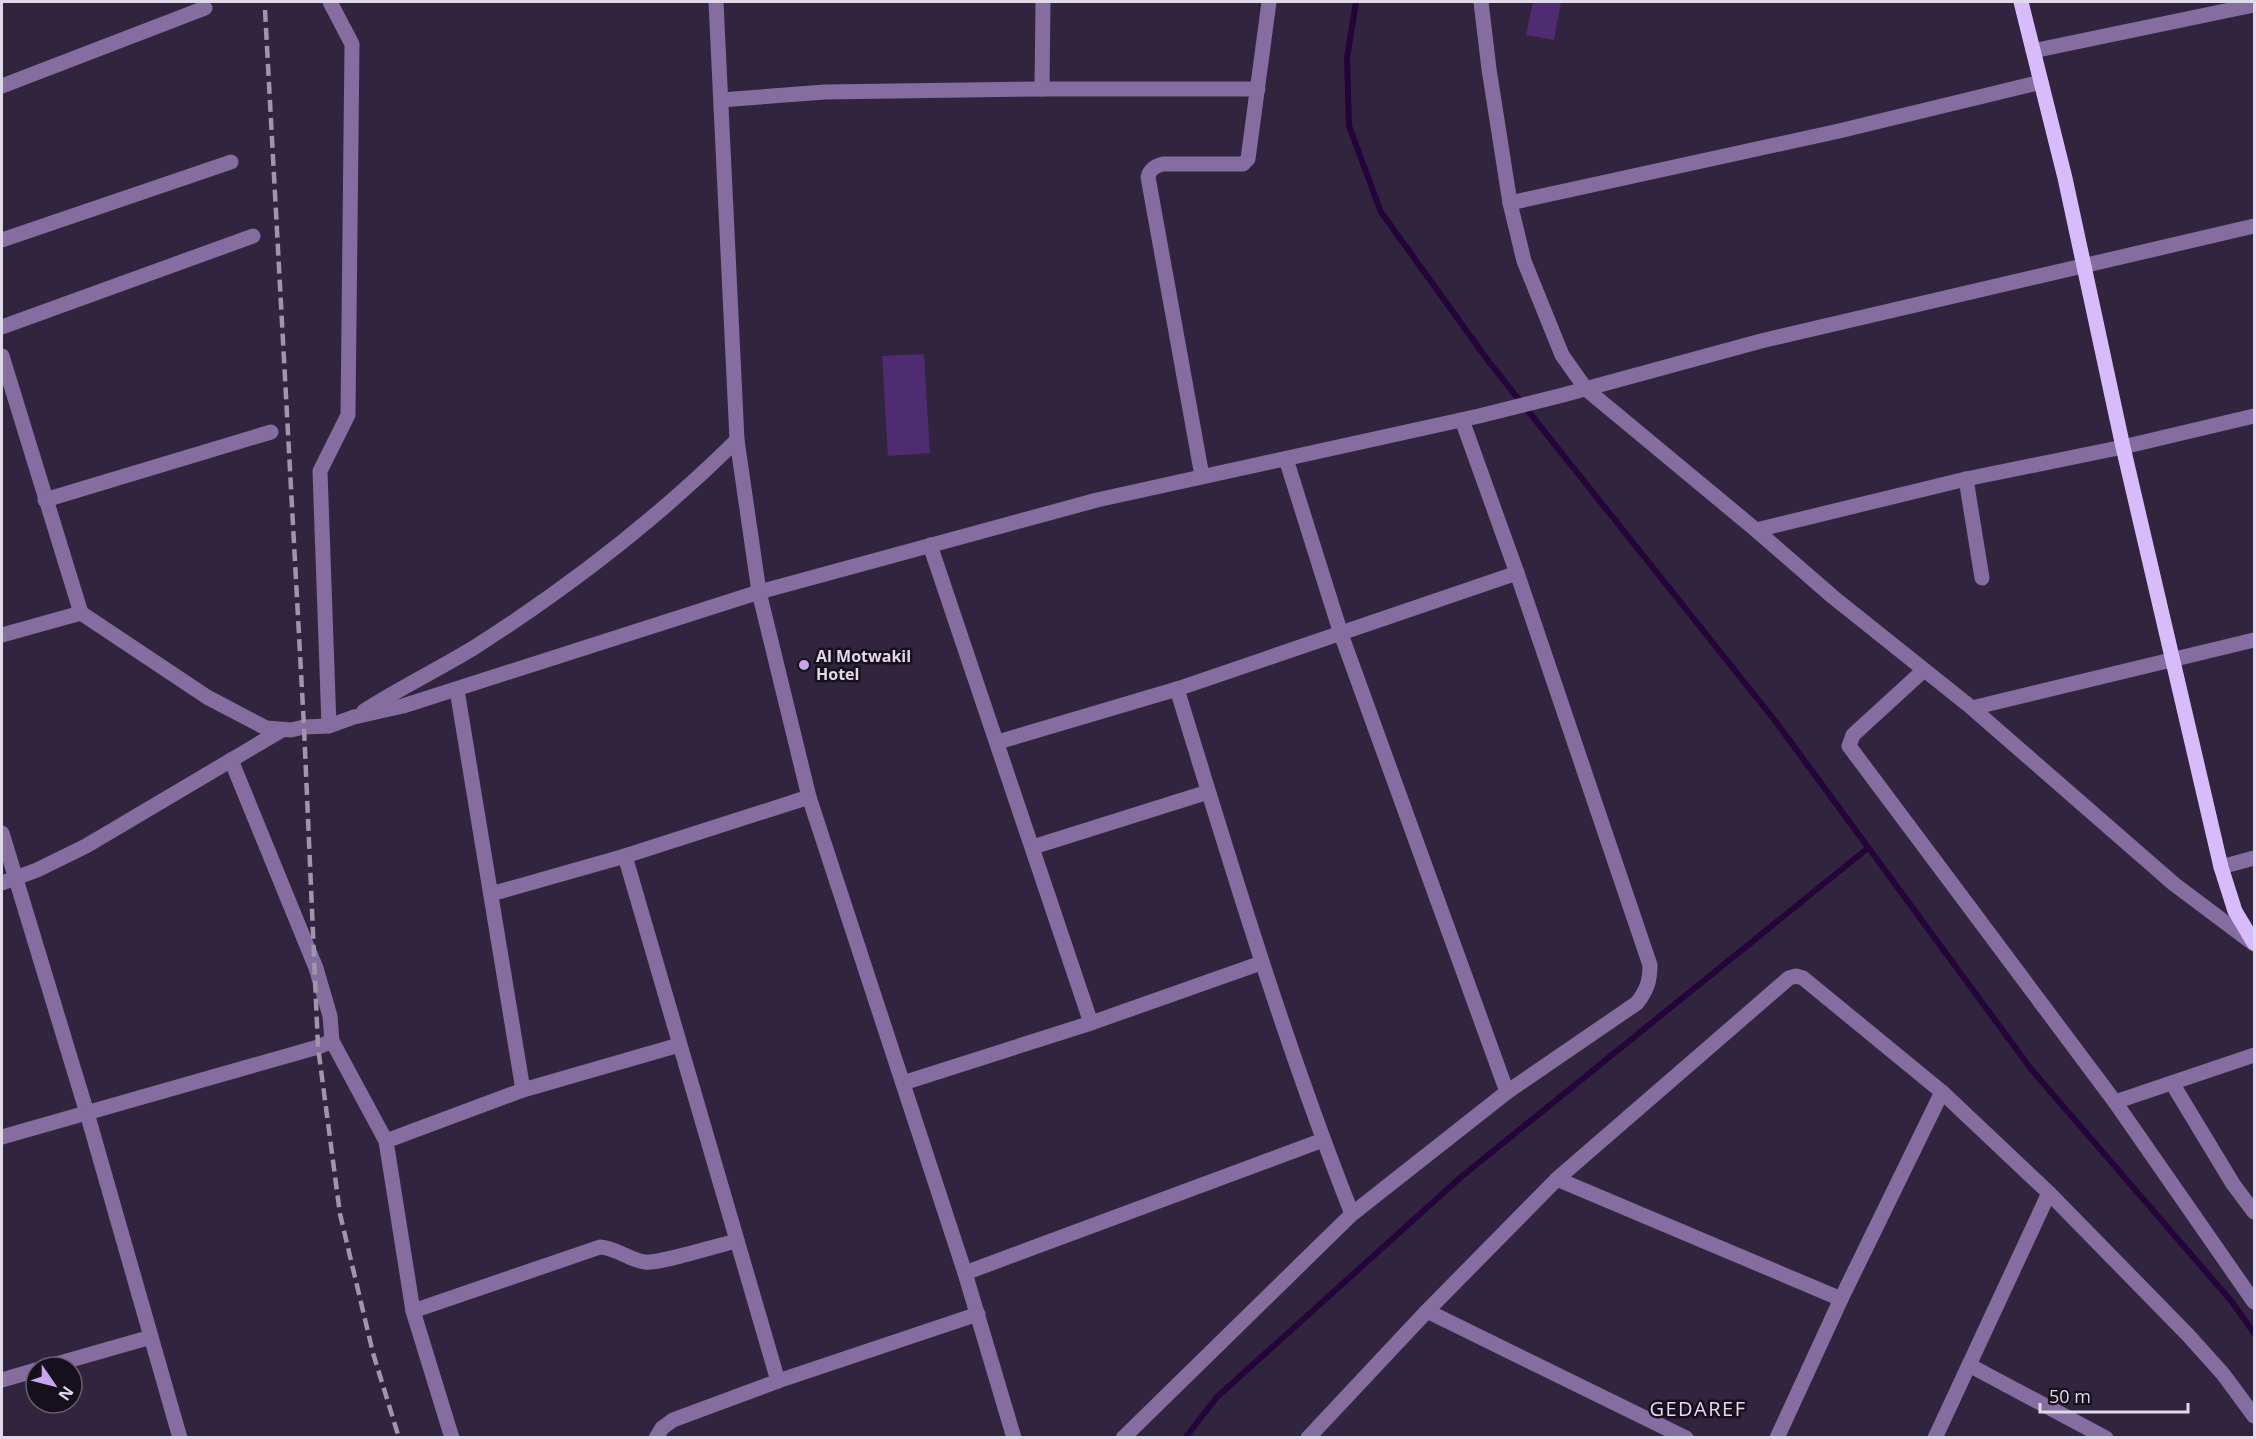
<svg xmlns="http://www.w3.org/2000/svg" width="2256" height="1439" font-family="'Open Sans',sans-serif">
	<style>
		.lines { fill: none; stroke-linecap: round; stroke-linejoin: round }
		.stream { stroke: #23053a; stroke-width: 6 }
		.building { fill: #4f2b72 }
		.minor { stroke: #856da0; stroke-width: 15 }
		.major { stroke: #d7bbfa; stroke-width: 15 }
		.rail { stroke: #9f96ab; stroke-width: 4.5; stroke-dasharray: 12 6; stroke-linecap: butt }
		.poi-dot { fill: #c7a6ef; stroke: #16101c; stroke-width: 2 }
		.labels { text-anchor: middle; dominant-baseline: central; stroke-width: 5; stroke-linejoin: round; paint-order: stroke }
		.poi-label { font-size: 16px; font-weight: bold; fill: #e0d9ea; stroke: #16101c; text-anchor: start }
		.quarter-label { font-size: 20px; letter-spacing: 1.5px; fill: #e6daf6; stroke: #16101c }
	</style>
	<rect width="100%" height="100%" fill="#30243f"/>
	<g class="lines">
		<g class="stream">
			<polyline points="1356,2 1347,58 1349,126 1381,212 1489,362 1776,722 2031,1069 2232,1302 2254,1333"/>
			<polyline points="1185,1438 1217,1397 1461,1177 1868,848"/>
		</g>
	</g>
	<g class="building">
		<polygon points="1533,2 1561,2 1554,40 1526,35"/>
		<polygon points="924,354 930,453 888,456 882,356"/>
	</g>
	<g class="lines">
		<g class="minor">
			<polyline points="716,2 737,440 759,592 809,797 965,1273 1014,1438"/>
			<polyline points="1481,2 1489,69 1510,203 1524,261 1562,355 1586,389 1756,530 1833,597 1972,708 2174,884 2254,944"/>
			<polyline points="2033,51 2254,5"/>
			<polyline points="2,86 205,8"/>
			<polyline points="1042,89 1043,2"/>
			<polyline points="721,100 825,92 1042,89 1258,89"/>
			<polyline points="1510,203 1839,131 2041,82"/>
			<polyline points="2,240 231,162"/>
			<polyline points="2,327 253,236"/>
			<polyline points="2,356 81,613 207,697 266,728 291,730 304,727 329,726 354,717 403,706 759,592 1097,500 1479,416 1563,395 1761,341 2254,226"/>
			<polyline points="1286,459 1341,634 1507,1092"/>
			<path d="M1202 476 1148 177C1150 169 1155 166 1163 164H1243L1248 159 1269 2"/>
			<polyline points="1966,479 1982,578"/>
			<polyline points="45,500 271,432"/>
			<polyline points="1756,530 1966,479 2123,447 2254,416"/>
			<polyline points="930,545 1091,1023"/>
			<polyline points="2,635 81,613"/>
			<polyline points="1924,670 1853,735 1849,746 2115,1102 2254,1302"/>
			<path d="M1177 689C1231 865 1284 1042 1352 1214"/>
			<polyline points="457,690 523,1090"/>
			<polyline points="1972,708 2254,640"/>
			<path d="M364 711C400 688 439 669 475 647 569 587 658 518 737 440"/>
			<polyline points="329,726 320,471 348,415 352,44 330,2"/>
			<polyline points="998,742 1177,689 1517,573"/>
			<polyline points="231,760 316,968 330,1016 332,1041 386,1141 413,1311 452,1438"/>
			<polyline points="2,833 87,1113 180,1438"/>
			<polyline points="1033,847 1208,792"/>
			<polyline points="625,856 778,1381"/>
			<polyline points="2221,867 2254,858"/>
			<polyline points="2,883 37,870 86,846 282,730"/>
			<polyline points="491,894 625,856 809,797"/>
			<polyline points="903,1083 1091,1023 1261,963"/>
			<polyline points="2172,1083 2233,1184 2254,1212"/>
			<polyline points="2115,1102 2254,1055"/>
			<polyline points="2,1137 318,1047 332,1041"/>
			<polyline points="386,1141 523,1090 679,1045"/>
			<polyline points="1557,1179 1789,978 1796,976 1803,978 1942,1092 2049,1193 2188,1335 2223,1374 2254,1416"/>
			<polyline points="965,1273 1323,1140"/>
			<path d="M413 1311 600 1247C617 1248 629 1260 645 1262 660 1264 718 1245 737 1241"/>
			<polyline points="1427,1311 1686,1438"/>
			<polyline points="1969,1365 2106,1438"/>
			<polyline points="46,1367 151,1337"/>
			<polyline points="2,1380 36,1370"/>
			<polyline points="656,1438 662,1428 673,1420 778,1381 978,1314"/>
			<path d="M1123 1438 1352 1214 1507 1092 1637 1003C1647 990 1650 981 1650 965L1517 573 1462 420"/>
			<polyline points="1308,1438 1427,1311 1557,1179 1841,1299"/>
			<polyline points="1777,1438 1841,1299 1942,1092"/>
			<polyline points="1935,1438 2049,1193"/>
		</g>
		<polyline class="major" points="2021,2 2065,178 2123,447 2221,867 2235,911 2254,943"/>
		<polyline class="rail" points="265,10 304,727 318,1047 340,1214 373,1353 399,1438"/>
	</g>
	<circle class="poi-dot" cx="804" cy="665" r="6"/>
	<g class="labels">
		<g class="poi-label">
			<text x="816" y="656">Al Motwakil<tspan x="816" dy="18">Hotel</tspan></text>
		</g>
		<g class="quarter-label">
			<text x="1698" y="1408">GEDAREF</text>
		</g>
	</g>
	<rect width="2256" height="1439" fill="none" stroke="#e0d9ea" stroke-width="6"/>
	<g transform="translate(54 1385) rotate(125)"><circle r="28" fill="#16101c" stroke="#67606e" stroke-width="1.5"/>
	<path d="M0-4.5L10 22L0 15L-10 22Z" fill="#c7a6ef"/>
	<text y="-9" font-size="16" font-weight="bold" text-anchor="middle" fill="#e0d9ea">N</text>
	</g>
	<path d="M2040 1403v9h148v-9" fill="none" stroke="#e0d9ea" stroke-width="3"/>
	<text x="2049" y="1403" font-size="18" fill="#e0d9ea" stroke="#16101c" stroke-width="4.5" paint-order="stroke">50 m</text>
</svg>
